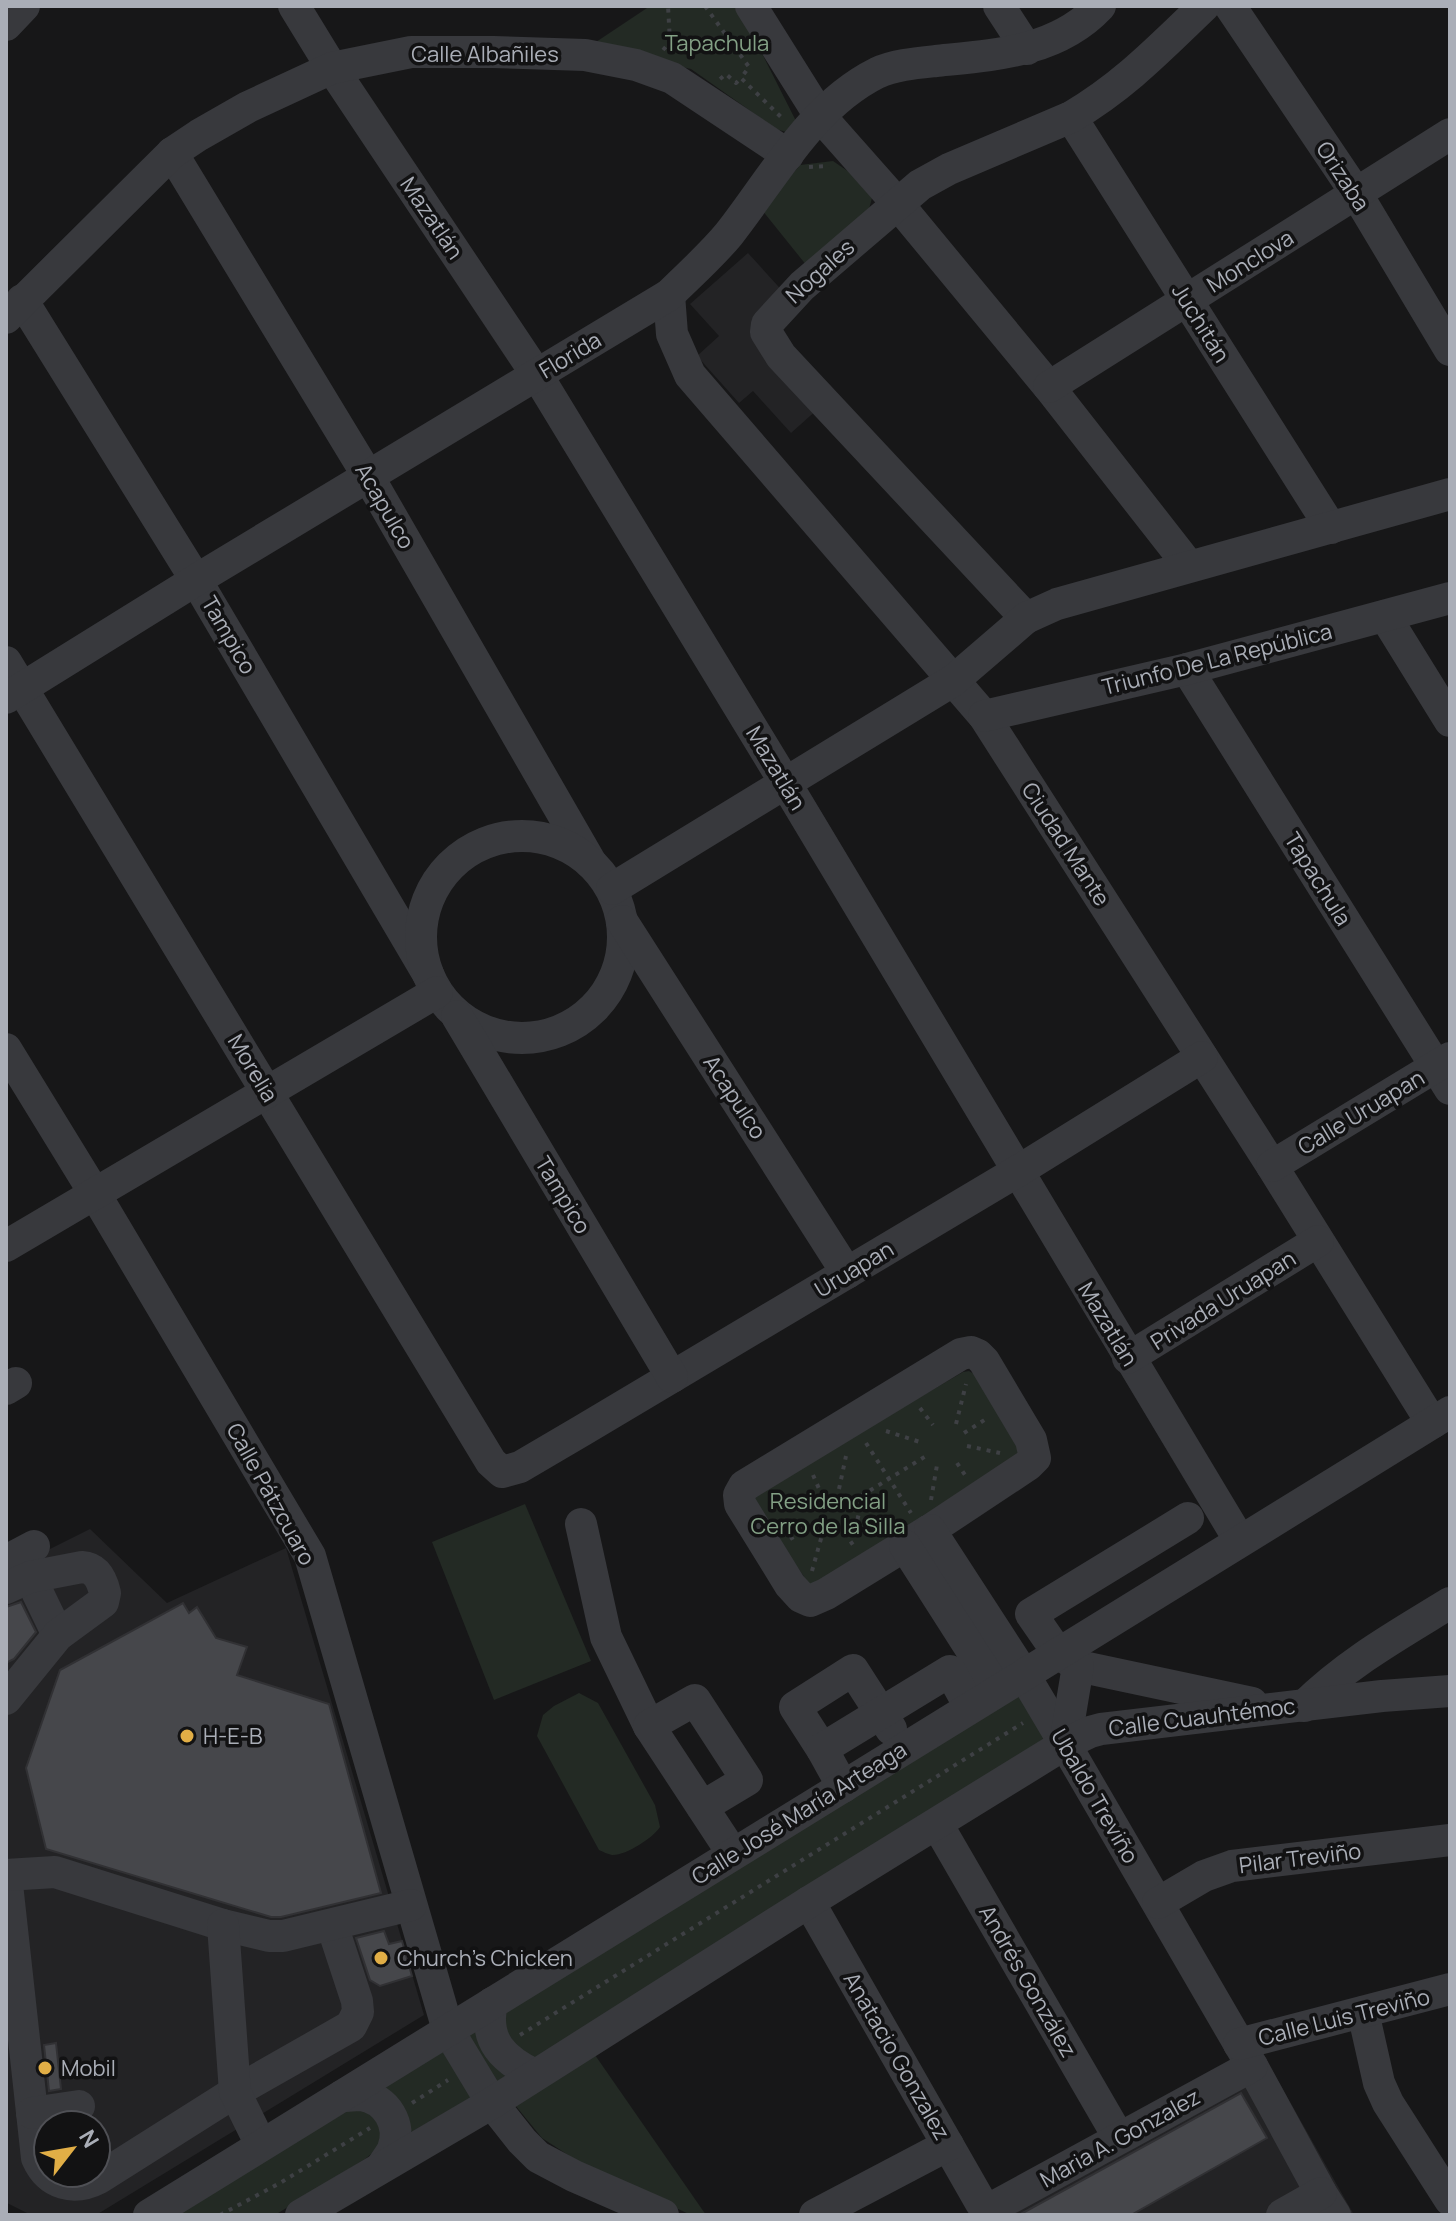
<svg xmlns="http://www.w3.org/2000/svg" width="1456" height="2221" font-family="Manrope,sans-serif">
	<style>
		.built { fill: #232325; fill-rule: evenodd }
		.green { fill: #232a24 }
		.building { fill: #46474b; stroke: #313134; stroke-width: 2 }
		.lines { fill: none; stroke-linecap: round; stroke-linejoin: round }
		.path { stroke: #3e4044; stroke-width: 4; stroke-dasharray: 4 6; stroke-linecap: butt }
		.minor { stroke: #38393d; stroke-width: 32 }
		.poi-dot { fill: #e1ae46; stroke: #121213; stroke-width: 3 }
		.labels { text-anchor: middle; dominant-baseline: central; stroke-width: 7; stroke-linejoin: round; paint-order: stroke }
		.park-label { font-size: 22px; fill: #83a085; stroke: #121213 }
		.street-label { font-size: 22px; fill: #aaaeb7; stroke: #121213 }
		.poi-label { font-size: 22px; fill: #aaaeb7; stroke: #121213; text-anchor: start }
	</style>
	<rect width="100%" height="100%" fill="#171718"/>
	<g class="built">
		<polygon points="748,253 788,297 750,332 819,408 791,433 753,391 739,403 697,356 719,336 690,304"/>
		<path d="M90 1529 167 1603 286 1548 424 2015 96 2215H31L7 2203 6 2194V1571ZM48 2125H96V2173H48Z"/>
		<polygon points="1264,2056 1354,2215 981,2215"/>
	</g>
	<g class="green">
		<polygon points="650,6 738,6 797,123 802,137 776,129 691,69 590,46"/>
		<polygon points="833,161 849,172 872,198 869,209 807,266 762,210 800,165"/>
		<polygon points="969,1371 974,1374 1021,1452 1021,1457 811,1587 755,1505 755,1496 761,1490 963,1372"/>
		<polygon points="525,1504 591,1661 494,1700 432,1542"/>
		<polygon points="1017,1686 1049,1741 554,2049 412,2132 381,2082"/>
		<path d="M579 1693 598 1703 655 1805 660 1827C653 1838 625 1856 612 1855 607 1854 604 1852 599 1850L537 1736 543 1715 554 1706Z"/>
		<polygon points="595,2055 706,2215 691,2215 585,2166 542,2138 515,2105"/>
		<polygon points="358,2105 383,2124 379,2148 365,2159 275,2215 169,2215"/>
	</g>
	<g class="building">
		<polygon points="21,1602 36,1632 14,1659 6,1663 6,1607"/>
		<polygon points="183,1603 189,1613 197,1607 216,1638 247,1647 237,1675 329,1704 381,1893 281,1917 271,1917 46,1849 26,1768 60,1670"/>
		<polygon points="384,1931 389,1944 402,1941 412,1976 380,1986 370,1980 356,1938"/>
		<polygon points="56,2043 61,2089 49,2091 44,2045"/>
		<polygon points="1241,2093 1267,2138 1131,2215 1019,2215"/>
	</g>
	<g class="lines">
		<g class="path">
			<polyline points="705,6 749,67 741,78 782,118"/>
			<polyline points="663,50 670,42 668,6"/>
			<polyline points="720,79 726,74 736,83 741,78"/>
			<polyline points="809,167 829,166"/>
			<polyline points="920,1408 933,1425"/>
			<polyline points="956,1424 966,1384"/>
			<polyline points="886,1431 923,1443"/>
			<polyline points="964,1433 989,1417"/>
			<polyline points="866,1443 911,1513"/>
			<polyline points="967,1446 1000,1453"/>
			<polyline points="957,1463 967,1478"/>
			<polyline points="813,1475 820,1491"/>
			<polyline points="839,1489 846,1456"/>
			<polyline points="771,1499 808,1508"/>
			<polyline points="931,1500 937,1465"/>
			<polyline points="853,1501 926,1456"/>
			<polyline points="856,1517 888,1525"/>
			<polyline points="845,1533 855,1548"/>
			<polyline points="790,1539 812,1526"/>
			<polyline points="812,1571 822,1535"/>
			<polyline points="520,2035 1023,1723"/>
			<polyline points="412,2103 448,2080"/>
			<polyline points="220,2215 280,2183 370,2128"/>
		</g>
		<g class="minor">
			<polyline points="294,6 332,68 537,375 786,784 1240,1541"/>
			<polyline points="751,6 820,116 897,203 1049,387 1189,566"/>
			<polyline points="999,6 1027,49"/>
			<polyline points="1230,6 1356,193 1450,350"/>
			<polyline points="6,25 24,6"/>
			<polyline points="1071,117 1331,528"/>
			<polyline points="172,153 368,476 591,863"/>
			<polyline points="669,295 672,334 690,375 984,716 1272,1166 1432,1423"/>
			<polyline points="22,300 196,580 428,974"/>
			<polyline points="6,318 172,153 199,135 248,107 332,68 411,52 493,52 585,55 636,65 672,78 788,155"/>
			<polyline points="1049,387 1450,134"/>
			<polyline points="1385,616 1450,721"/>
			<path d="M1026 618 781 356 766 332 767 324 802 286 920 185 949 169 1071 117C1124 86 1160 48 1204 6"/>
			<polyline points="6,662 491,1462 502,1472 520,1467 583,1430 1018,1171 1202,1057"/>
			<polyline points="1187,669 1450,1089"/>
			<path d="M6 698 196 580 669 295C689 275 711 256 729 234 773 178 811 106 877 73 894 65 917 63 936 61 995 55 1057 52 1100 6"/>
			<polyline points="984,716 1187,669 1450,598"/>
			<circle cx="522" cy="937" r="101"/>
			<polyline points="612,889 954,680 1026,618 1057,604 1450,494"/>
			<polyline points="622,921 847,1273"/>
			<polyline points="457,1016 672,1377"/>
			<polyline points="6,1049 95,1194 310,1556 448,2030 492,2103 522,2141 538,2157 574,2176 663,2215"/>
			<polyline points="1272,1166 1450,1058"/>
			<polyline points="6,1246 437,992"/>
			<polygon points="971,1352 978,1355 984,1361 1031,1440 1035,1458 1028,1465 930,1530 826,1594 810,1601 801,1597 790,1585 740,1504 739,1495 744,1486 961,1354"/>
			<polyline points="1128,1358 1318,1241"/>
			<polyline points="6,1389 16,1383"/>
			<polyline points="1188,1518 1031,1614 1058,1653 1078,1666 1252,1703"/>
			<polyline points="581,1524 606,1637 649,1726"/>
			<polyline points="930,1530 1024,1675 1065,1744 1252,2066 1321,2193 1335,2215"/>
			<polyline points="905,1546 997,1690"/>
			<polyline points="6,1561 34,1546"/>
			<polyline points="30,1577 58,1635"/>
			<path d="M6 1588 30 1577 82 1567C97 1568 102 1580 105 1593L103 1602 58 1635 6 1699"/>
			<path d="M1304 1706C1349 1662 1398 1635 1450 1603"/>
			<polyline points="1065,1744 1078,1666"/>
			<polyline points="822,1749 795,1707 853,1670 891,1729"/>
			<polyline points="843,1787 822,1749 950,1671 970,1707"/>
			<polyline points="702,1807 747,1780 695,1700 649,1726 733,1854"/>
			<polyline points="937,1824 1119,2138"/>
			<path d="M6 1875 37 2158C49 2185 74 2191 99 2178L235 2092 351 2026 358 2012 357 2001 332 1925"/>
			<polyline points="6,1875 55,1872 223,1925 269,1936 283,1936 411,1905"/>
			<polyline points="809,1902 981,2203 988,2208 999,2204 1252,2066"/>
			<polyline points="1158,1903 1204,1876 1232,1866 1450,1840"/>
			<polyline points="223,1925 235,2092 261,2145"/>
			<path d="M492 2003C483 2041 504 2060 535 2075"/>
			<polyline points="1363,2012 1379,2083 1388,2103 1450,2200"/>
			<polyline points="1239,2044 1450,1989"/>
			<path d="M342 2096C348 2096 355 2095 361 2095 387 2099 402 2125 393 2149 391 2154 386 2160 383 2165"/>
			<polyline points="32,2113 79,2106"/>
			<polyline points="149,2215 1450,1412"/>
			<polyline points="301,2215 492,2103 809,1902 1065,1744 1090,1732 1101,1729 1382,1696 1450,1691"/>
			<polyline points="815,2215 948,2145"/>
			<polyline points="1282,2215 1321,2193"/>
		</g>
	</g>
	<g class="poi-dot">
		<circle cx="187" cy="1736" r="8"/>
		<circle cx="381" cy="1958" r="8"/>
		<circle cx="45" cy="2068" r="8"/>
	</g>
	<g class="labels">
		<g class="park-label">
			<text x="717" y="43">Tapachula</text>
			<text x="828" y="1501">Residencial<tspan x="828" dy="25">Cerro de la Silla</tspan></text>
		</g>
		<g class="street-label">
			<text x="485" y="54">Calle Albañiles</text>
			<text transform="translate(1343 176) rotate(57)">Orizaba</text>
			<text transform="translate(432 218) rotate(56)">Mazatlán</text>
			<text transform="translate(1250 261) rotate(-32)">Monclova</text>
			<text transform="translate(820 271) rotate(-42)">Nogales</text>
			<text transform="translate(1201 323) rotate(58)">Juchitán</text>
			<text transform="translate(570 355) rotate(-31)">Florida</text>
			<text transform="translate(385 506) rotate(60)">Acapulco</text>
			<text transform="translate(229 635) rotate(60)">Tampico</text>
			<text transform="translate(1217 659) rotate(-14)">Triunfo De La República</text>
			<text transform="translate(776 768) rotate(59)">Mazatlán</text>
			<text transform="translate(1066 844) rotate(57)">Ciudad Mante</text>
			<text transform="translate(1318 879) rotate(58)">Tapachula</text>
			<text transform="translate(253 1068) rotate(59)">Morelia</text>
			<text transform="translate(735 1097) rotate(57)">Acapulco</text>
			<text transform="translate(1361 1112) rotate(-31)">Calle Uruapan</text>
			<text transform="translate(563 1195) rotate(59)">Tampico</text>
			<text transform="translate(854 1269) rotate(-31)">Uruapan</text>
			<text transform="translate(1223 1300) rotate(-32)">Privada Uruapan</text>
			<text transform="translate(1108 1324) rotate(59)">Mazatlán</text>
			<text transform="translate(271 1494) rotate(61)">Calle Pátzcuaro</text>
			<text transform="translate(1202 1717) rotate(-7)">Calle Cuauhtémoc</text>
			<text transform="translate(1095 1796) rotate(60)">Ubaldo Treviño</text>
			<text transform="translate(799 1813) rotate(-32)">Calle José María Arteaga</text>
			<text transform="translate(1300 1858) rotate(-7)">Pilar Treviño</text>
			<text transform="translate(1028 1981) rotate(60)">Andrés González</text>
			<text transform="translate(1344 2017) rotate(-14)">Calle Luis Treviño</text>
			<text transform="translate(897 2056) rotate(60)">Anatacio Gonzalez</text>
			<text transform="translate(1120 2138) rotate(-29)">Maria A. Gonzalez</text>
		</g>
		<g class="poi-label">
			<text x="203" y="1736">H-E-B</text>
			<text x="397" y="1958">Church's Chicken</text>
			<text x="61" y="2068">Mobil</text>
		</g>
	</g>
	<rect width="1456" height="2221" fill="none" stroke="#aaaeb7" stroke-width="16"/>
	<g transform="translate(72 2149) rotate(59)"><circle r="38" fill="#121213" stroke="#4f5055" stroke-width="2"/>
	<path d="M0-6L14 30L0 20L-14 30Z" fill="#e1ae46"/>
	<text y="-12" font-size="22" font-weight="bold" text-anchor="middle" fill="#aaaeb7">N</text>
	</g>
</svg>
